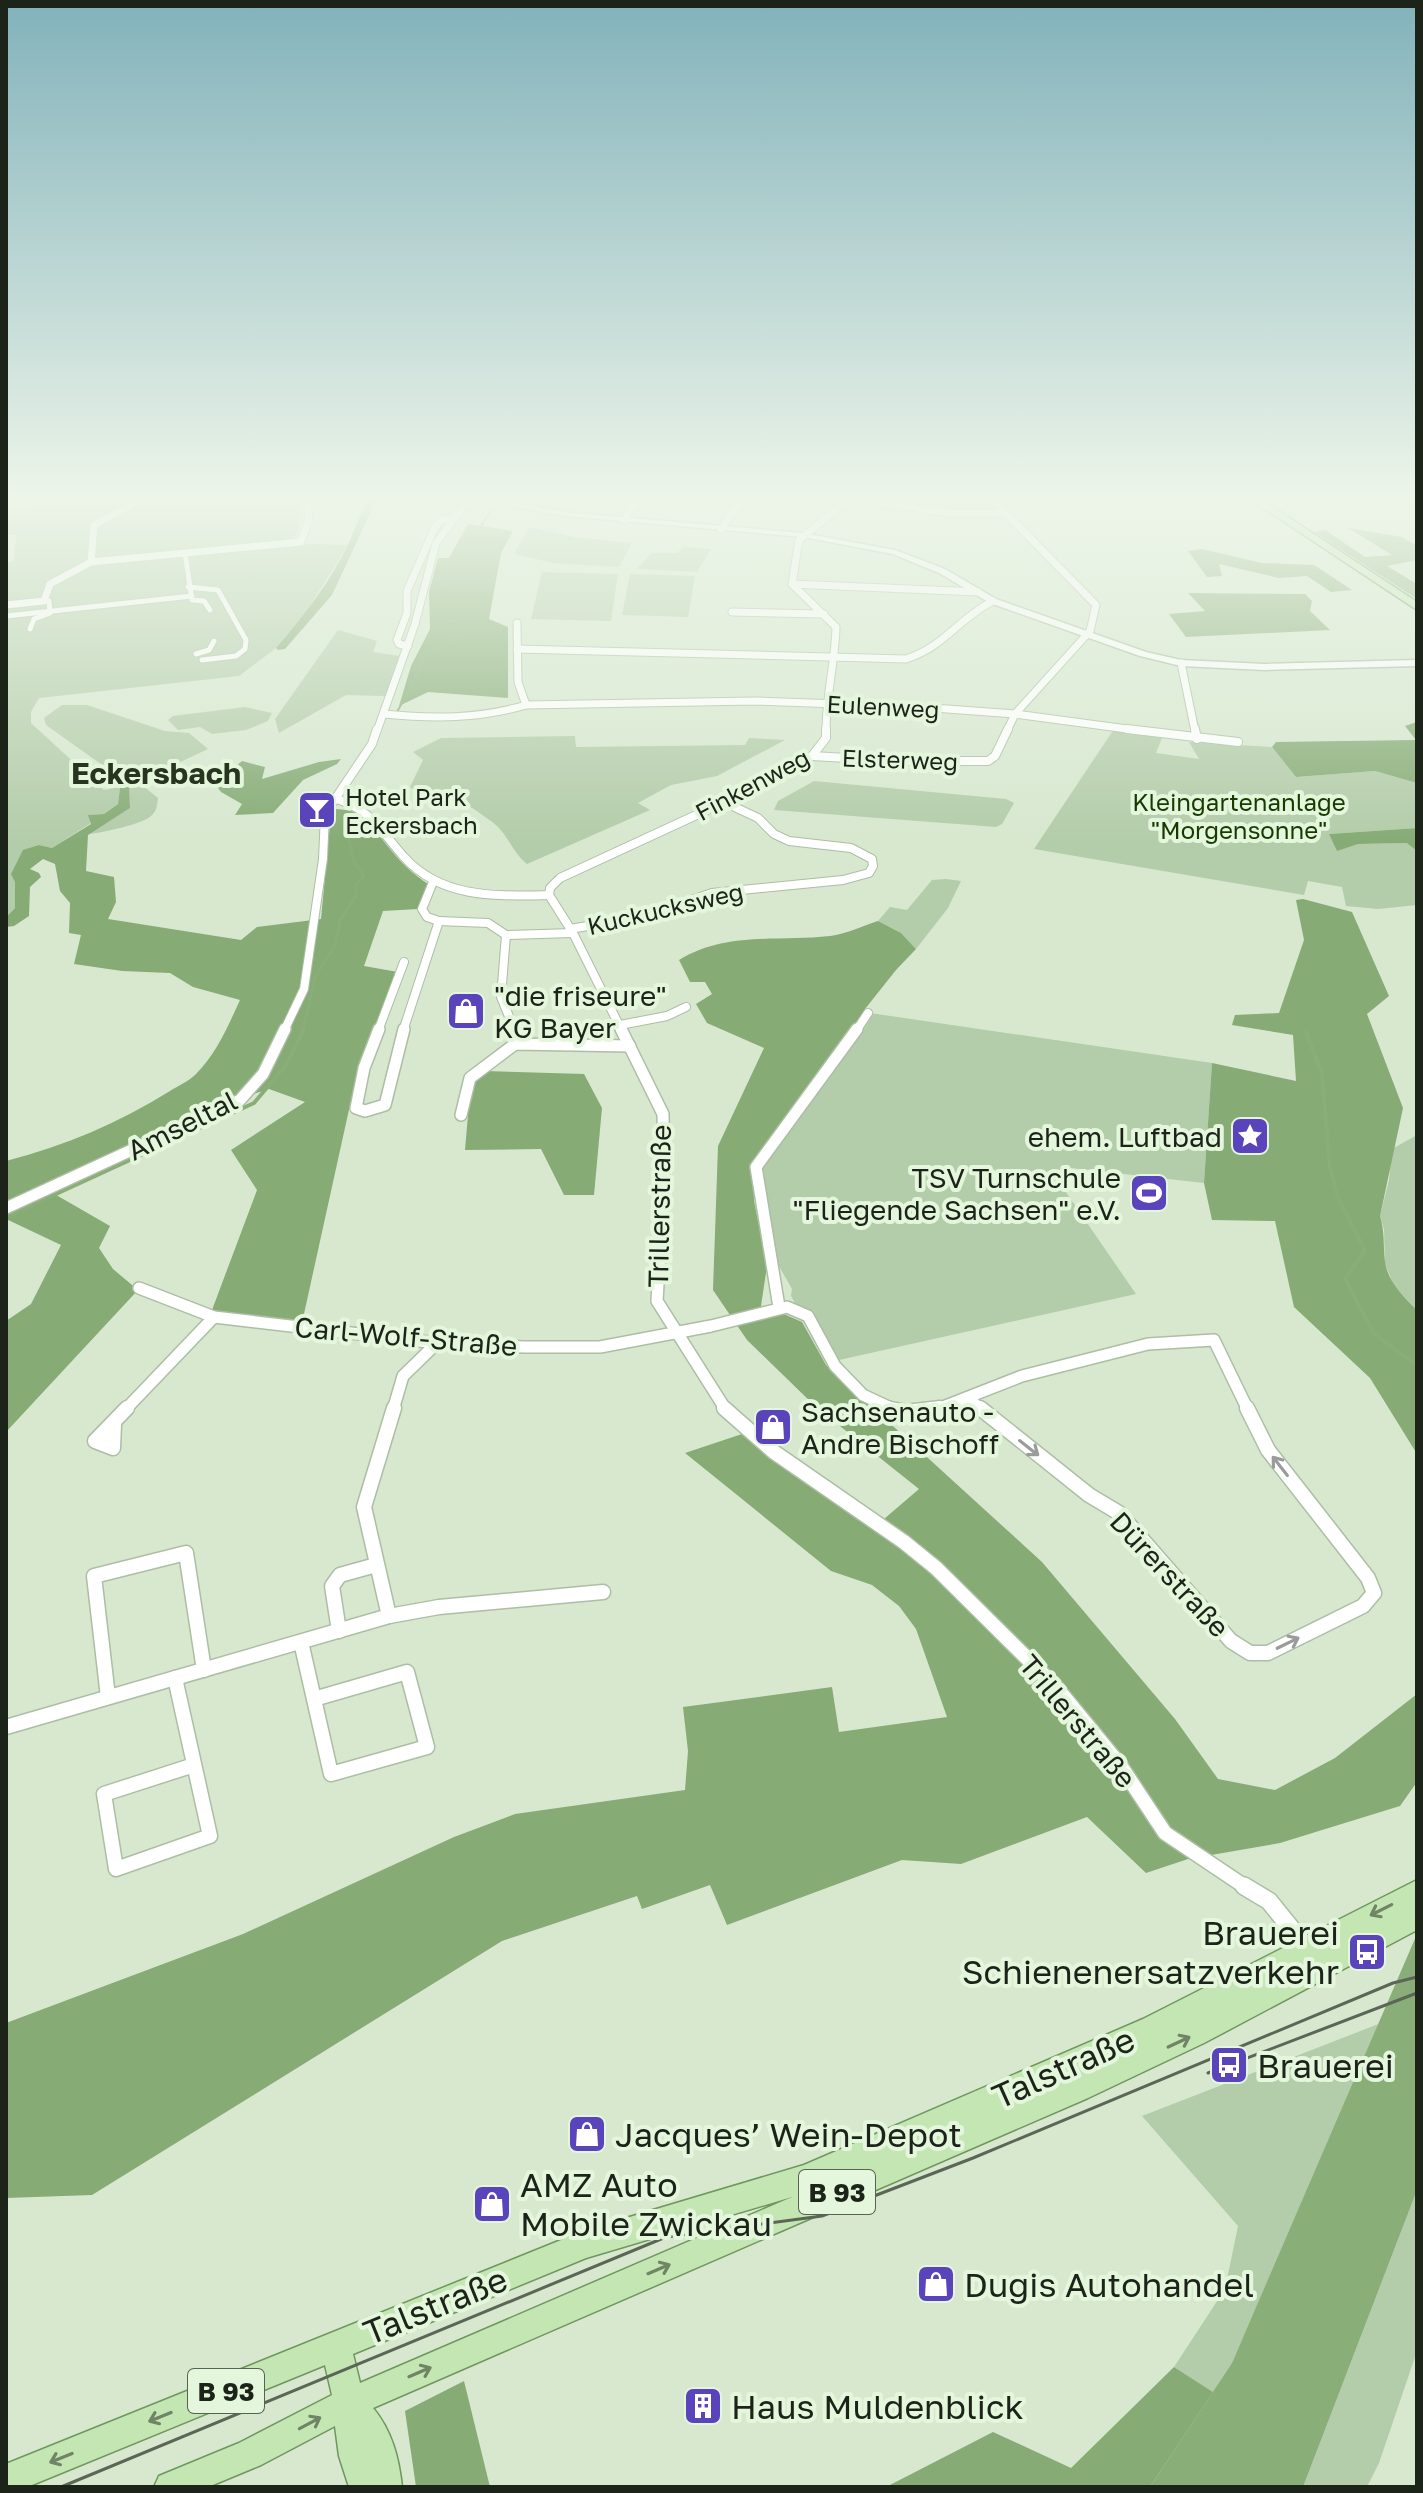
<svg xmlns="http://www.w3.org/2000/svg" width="1423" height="2493" font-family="'Golos Text',sans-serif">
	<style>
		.green { fill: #b3cca9 }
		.forest { fill: #86ab75 }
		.water { fill: #89ae78 }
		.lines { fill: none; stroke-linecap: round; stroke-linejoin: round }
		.stream-far2 { stroke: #89ae78; stroke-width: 2 }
		.stream-far1 { stroke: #89ae78; stroke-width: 3 }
		.stream { stroke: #89ae78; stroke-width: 4 }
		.pedestrian-casing { stroke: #adbea5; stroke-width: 7 }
		.minor-far4-casing { stroke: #adbea5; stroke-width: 9 }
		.minor-far3-casing { stroke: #adbea5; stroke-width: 10 }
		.minor-far2-casing { stroke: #adbea5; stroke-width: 14 }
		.minor-far1-casing { stroke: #adbea5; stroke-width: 17 }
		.minor-casing { stroke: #adbea5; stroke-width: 20 }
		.tertiary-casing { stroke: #adbea5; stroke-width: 3 }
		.primary-casing { stroke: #6f975d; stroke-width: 3 }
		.pedestrian { stroke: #fff; stroke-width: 5 }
		.minor-far4 { stroke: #fff; stroke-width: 7 }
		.minor-far3 { stroke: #fff; stroke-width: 8 }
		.minor-far2 { stroke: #fff; stroke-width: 11 }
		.minor-far1 { stroke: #fff; stroke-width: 14 }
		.minor { stroke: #fff; stroke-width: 17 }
		.tertiary { fill: #fff; fill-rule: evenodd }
		.primary { fill: #c4e6b3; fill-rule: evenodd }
		.tram { stroke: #5b6657; stroke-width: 3 }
		.oneway { stroke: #999c98 }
		.oneway2 { stroke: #708466 }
		.labels { text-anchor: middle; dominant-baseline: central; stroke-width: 8; stroke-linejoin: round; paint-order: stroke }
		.far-street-label { font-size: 24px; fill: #1c2319; stroke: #e4f6dc }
		.far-poi-label { font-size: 24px; fill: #1c2319; stroke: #e4f6dc; text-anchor: start }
		.far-park-label { font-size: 24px; fill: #163a00; stroke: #e4f6dc }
		.shield { fill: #e4f6dc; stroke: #586254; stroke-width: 2 }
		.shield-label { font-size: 26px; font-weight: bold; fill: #1c2319 }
		.poi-label { font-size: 28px; fill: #1c2319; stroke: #e4f6dc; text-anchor: start }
		.street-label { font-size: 28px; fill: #1c2319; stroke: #e4f6dc }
		.far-district-label { font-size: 30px; font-weight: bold; fill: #273420; stroke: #e4f6dc }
		.near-poi-label { font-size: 34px; fill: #1c2319; stroke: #e4f6dc; text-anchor: start }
		.near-street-label { font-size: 34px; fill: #1c2319; stroke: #e4f6dc }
	</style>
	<rect width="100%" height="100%" fill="#d7e8cf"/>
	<g class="green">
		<polygon points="91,494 156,494 166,498 232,494 240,502 298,494 301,510 298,534 288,541 113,558 119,563 312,544 348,545 303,617 276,648 239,676 39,698 31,712 31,723 104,790 120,787 118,804 104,814 89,815 91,823 52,848 39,845 15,881 15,908 6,917 6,564 14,560 16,535 6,535 6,512 92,500"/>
		<polygon points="529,527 574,537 632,543 619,567 553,563 514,554"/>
		<polygon points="683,547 711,549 697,572 637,569 652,553 677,553"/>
		<polygon points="542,572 618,574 611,621 531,619"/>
		<polygon points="630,574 695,576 688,617 622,615"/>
		<polygon points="338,630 377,641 373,652 400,656 385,696 346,695 279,733 275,719"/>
		<path d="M62 705H87L165 731 189 733 208 749 138 782 158 798C157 805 157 811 151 816 143 824 101 833 88 834L130 808 129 784 46 725 44 718Z"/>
		<polygon points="245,707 272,713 268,721 246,730 212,734 200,727 178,730 168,720 173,716"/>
		<polygon points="1114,729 1162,738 1156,753 1199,759 1189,742 1272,747 1296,777 1375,771 1417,783 1417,828 1329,834 1337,850 1358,844 1408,843 1417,851 1417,905 1378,909 1346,906 1342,887 1308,881 1304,895 1034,849"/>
		<path d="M575 736 576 747 745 745 749 738 785 740 717 776 671 785 638 803 650 810 527 864C511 851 508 833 491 821 478 812 461 799 446 795 432 791 421 797 410 787L423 760 413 752 441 738Z"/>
		<polygon points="814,781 1006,799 1014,803 1002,824 996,827 774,810 778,801"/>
		<polygon points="946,879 961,881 948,908 916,949 901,933 878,921 890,907 907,910 932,880"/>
		<polygon points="870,1013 1212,1063 1204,1183 1071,1168 1052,1172 1136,1294 839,1360 812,1312 796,1305 791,1296 792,1289 776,1261 759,1169 819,1091"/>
		<polygon points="1417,1135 1417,1310 1394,1286 1385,1264 1384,1229 1380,1216 1389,1180 1392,1149"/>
		<polygon points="1381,2023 1232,2363 1213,2392 1174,2367 1225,2289 1238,2226 1142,2116"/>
		<polygon points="1417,2190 1417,2351 1379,2463 1367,2487 1303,2487"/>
	</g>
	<g class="forest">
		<path d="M372 494H379L332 595 285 649 278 650 276 648C303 617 330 582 348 545 356 527 361 511 372 494Z"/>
		<polygon points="468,524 513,531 501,553 489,619 508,627 508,698 428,692 399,706 411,666 430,629 429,592 438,558 449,558"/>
		<polygon points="1348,528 1402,537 1417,546 1417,560 1387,566 1417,584 1417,599 1314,532 1325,530 1365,557 1392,555"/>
		<polygon points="1202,549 1262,563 1314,565 1352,590 1331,592 1307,576 1279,578 1219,564 1222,576 1207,577 1188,551"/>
		<polygon points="1188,593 1305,594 1312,601 1310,611 1330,630 1186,637 1169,614 1205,611"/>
		<polygon points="1417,722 1417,783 1375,771 1296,777 1272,747 1276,742 1416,740 1405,726"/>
		<polygon points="341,759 337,764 303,780 273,813 235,815 242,804 221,792 215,784 242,761 265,767 262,779 319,762"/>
		<path d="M129 784 130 808 88 835 86 871 114 877 116 902 108 919 241 940 257 927 321 919 331 814 336 809C368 810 372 828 390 849 401 863 413 874 428 884L418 909 383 911 364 966 398 972 350 1105 302 1323 212 1310 257 1190 231 1150 305 1102 269 1089 237 1099 44 1188 110 1226 99 1248 113 1269 138 1290 6 1432V1321L31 1304 61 1245 6 1219V1161C64 1146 119 1123 170 1091 178 1086 189 1081 196 1074 217 1053 228 1026 240 1000L193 987 170 973 122 971 74 964 81 935 69 933 70 903 60 891 55 864 43 859 30 869 39 873 41 877 30 887 29 916 14 926 6 927V917L15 908V882L11 874 23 850 39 845 52 848 91 824 88 815 104 814 118 804 120 787Z"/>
		<polygon points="1417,828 1417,851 1407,843 1358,844 1337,851 1329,834"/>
		<path d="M1303 899 1352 912 1389 996 1367 1014 1403 1108 1380 1216C1385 1232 1383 1246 1385 1262 1388 1282 1403 1296 1417 1310V1454L1370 1378 1294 1307 1275 1221 1212 1220 1204 1183 1212 1063 1296 1081 1293 1035 1232 1025 1235 1015 1279 1013 1304 940 1296 900Z"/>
		<path d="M878 921 901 933 916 949 896 970 865 1009 813 1086 753 1164 754 1201 767 1266 761 1306 767 1312 786 1315 802 1322 826 1365 1042 1562 1175 1719 1218 1779 1275 1790 1335 1758 1417 1694V1782L1400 1806 1280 1843 1188 1859 1146 1873 1087 1817 961 1864 902 1860 727 1925 710 1885 642 1909 637 1896 502 1941 92 2195 6 2198V2023L243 1934 454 1837 515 1814 685 1790 688 1751 683 1707 832 1687 839 1732 947 1717 916 1629 899 1606 872 1585 831 1571 685 1453 754 1430 784 1455 884 1519 919 1489 816 1407 747 1340 713 1290 718 1146 764 1048 707 1023 696 1004 712 994 705 982H690L679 960C727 931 777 942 830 936 846 934 862 926 878 921Z"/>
		<polygon points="485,1071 584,1074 602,1108 594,1195 564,1195 541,1149 465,1150 468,1115 465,1111 473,1081"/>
		<polygon points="1174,2367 1213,2392 1150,2487 886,2487 993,2432 1071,2468"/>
		<polygon points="464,2381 490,2487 416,2487 405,2411"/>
	</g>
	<polygon class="water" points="1417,1934 1417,2190 1303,2487 1150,2487 1232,2363"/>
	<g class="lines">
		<polyline class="stream-far2" points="397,712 419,672 425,654 446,644 460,630 456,621 444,621 436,593 445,581 458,578 466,552 490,511"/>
		<polyline class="stream-far1" points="303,1031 315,977 335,946 340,921 356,895 355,886 364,876 353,860 345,817"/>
		<g class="stream">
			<polyline points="1306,1032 1322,1074 1330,1168 1338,1198 1365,1250 1345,1279 1374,1334 1417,1365"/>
			<polyline points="6,1217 254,1103 286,1065 304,1029"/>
		</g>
		<g class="pedestrian-casing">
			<g id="pedestrian">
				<polyline points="185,553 192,600 204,601 210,610"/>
				<polyline points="188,587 218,590 246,640 245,649 236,656 202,660"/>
				<polyline points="6,616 192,596"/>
				<polyline points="30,629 34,619 50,613 49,601"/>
				<polyline points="196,654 209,650 214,641"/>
			</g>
		</g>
		<g class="minor-far4-casing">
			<g id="minor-far4">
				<polyline points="987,494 1096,605 1090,631 1015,714 1007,731"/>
				<polyline points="852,498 948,513 1007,513"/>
				<polyline points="624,520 641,494"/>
				<polyline points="721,529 745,494"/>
				<polyline points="91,562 301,542 309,519 307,494"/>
				<polyline points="792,584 978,592"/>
				<polyline points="6,605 44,601 50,584 91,562 94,525 135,503 144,494"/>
				<polyline points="732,612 824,614"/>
				<polyline points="517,623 518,682 526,705"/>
				<polyline points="408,646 399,644 397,640 407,613 407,591 435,527 442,520 456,517"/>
				<path d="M517 649 906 659C944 647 959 618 993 601"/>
				<polyline points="1181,663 1195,731"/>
				<path d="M384 714C433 719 479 719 526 705L755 701 920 707 1015 714 1142 731"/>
				<polyline points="377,731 415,624 436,543 468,501 469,494"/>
				<path d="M826 731C826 696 835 662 836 627L792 584 799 540 855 494"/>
			</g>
		</g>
		<g class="minor-far3-casing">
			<g id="minor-far3">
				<polyline points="1127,729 1238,742"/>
				<polyline points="1195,729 1197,739"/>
				<polyline points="812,756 901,761 988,761 995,756 1008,729"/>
				<path d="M334 798C372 810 379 829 404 857 442 899 496 896 549 895L573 933 622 1031"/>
				<polyline points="549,895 550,888 560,878 718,805 812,756 826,738 826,729"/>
				<polyline points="439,921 488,923 506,935 501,997 515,1031"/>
				<polyline points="570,929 641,917 712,893 843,880 869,873 873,866 872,859 851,848 789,841 774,834 758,818 724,802"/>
				<polyline points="506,935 573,933"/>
				<polyline points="620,1025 667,1016 686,1007"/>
				<polyline points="284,1031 304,989 323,859 325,814 372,744 377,729"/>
				<polyline points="378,1031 404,962"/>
				<polyline points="403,1031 439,921 427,917 422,909 433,882"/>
				<polyline points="856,1031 868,1013"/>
			</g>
		</g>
		<g class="minor-far2-casing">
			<g id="minor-far2">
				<polyline points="379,1029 364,1068 356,1108 365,1111 385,1105 404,1029"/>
				<polyline points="514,1029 520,1042"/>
				<polyline points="621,1029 663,1114 664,1184 657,1301 726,1410"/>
				<polyline points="461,1115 470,1078 515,1044 630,1046"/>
				<polyline points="6,1208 240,1100 263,1074 285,1029"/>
				<polyline points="139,1288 214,1317 437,1343 524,1347 600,1347 711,1326 787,1307 808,1316 835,1366 863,1395 895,1410"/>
				<polyline points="779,1307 756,1167 857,1029"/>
				<polyline points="969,1399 982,1410"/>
				<polyline points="125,1410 214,1317"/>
				<polyline points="393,1410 403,1376 437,1343"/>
				<polyline points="935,1410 1022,1376 1148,1344 1214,1340 1248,1410"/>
			</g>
		</g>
		<g class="minor-far1-casing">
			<g id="minor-far1">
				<polyline points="724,1408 774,1452 904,1542 936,1568 1055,1686 1120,1765 1165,1833 1247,1888"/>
				<polyline points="886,1408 906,1412 940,1408"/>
				<polyline points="980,1408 1089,1495 1119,1513 1231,1641 1250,1653 1268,1653 1363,1606 1374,1593 1368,1578 1268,1450 1247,1408"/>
				<polyline points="114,1424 113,1448 95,1441 127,1408"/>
				<polyline points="389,1616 364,1507 394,1408"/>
				<polyline points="339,1631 332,1586 340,1575 376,1565"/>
				<polyline points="301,1642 331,1774 427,1747 407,1672 314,1699"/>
				<polyline points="175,1678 210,1836 116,1869 104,1794 194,1765"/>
				<polyline points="108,1697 94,1576 186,1553 204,1670"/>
				<polyline points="6,1727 389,1616 439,1607 603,1592"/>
			</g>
		</g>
		<g class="minor-casing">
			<polyline id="minor" points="1244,1886 1269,1901 1307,1948"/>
		</g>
		<g class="tertiary-casing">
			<polygon id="tertiary" points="480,494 490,494 506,500 564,512 803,533 895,550 945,569 996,599 1146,652 1181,660 1265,664 1417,660 1417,666 1265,670 1181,666 1140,656 990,603 939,573 893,554 803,537 564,516 501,504"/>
		</g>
		<g class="primary-casing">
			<g id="primary">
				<polygon points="1242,494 1253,494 1417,602 1417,610"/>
				<path d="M1417 1880V1930L1204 2043 1088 2098 373 2408C392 2431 399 2458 402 2487H349L339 2456 335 2426 261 2465 208 2487H154L159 2476 239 2443 332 2395 325 2365 27 2487H6V2464L586 2230 804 2165 1143 2019ZM792 2197 360 2383 353 2354 586 2258Z"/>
			</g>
		</g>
		<use href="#pedestrian" class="pedestrian"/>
		<use href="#minor-far4" class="minor-far4"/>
		<use href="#minor-far3" class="minor-far3"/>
		<use href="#minor-far2" class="minor-far2"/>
		<use href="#minor-far1" class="minor-far1"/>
		<use href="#minor" class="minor"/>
		<use href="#tertiary" class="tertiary"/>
		<use href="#primary" class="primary"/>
		<g class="tram">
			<polyline points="1208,2073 1417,1993"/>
			<polyline points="61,2487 666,2237 822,2216 973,2158 1393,1983 1417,1977"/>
		</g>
	</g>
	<defs><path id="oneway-shaft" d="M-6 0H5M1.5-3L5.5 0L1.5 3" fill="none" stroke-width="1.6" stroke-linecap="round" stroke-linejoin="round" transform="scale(2)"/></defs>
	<g class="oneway">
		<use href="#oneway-shaft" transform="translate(1029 1448) rotate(38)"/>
		<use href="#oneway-shaft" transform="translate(1280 1466) rotate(-128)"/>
		<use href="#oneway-shaft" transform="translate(1288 1643) rotate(-26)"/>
	</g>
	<g class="oneway2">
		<use href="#oneway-shaft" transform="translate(1381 1910) rotate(153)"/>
		<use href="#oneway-shaft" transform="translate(1179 2042) rotate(-25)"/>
		<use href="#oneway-shaft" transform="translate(659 2269) rotate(-23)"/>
		<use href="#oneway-shaft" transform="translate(420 2372) rotate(-23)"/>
		<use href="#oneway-shaft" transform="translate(160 2417) rotate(158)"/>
		<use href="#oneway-shaft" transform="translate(310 2423) rotate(-28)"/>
		<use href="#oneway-shaft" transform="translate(61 2458) rotate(158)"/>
	</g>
	<linearGradient id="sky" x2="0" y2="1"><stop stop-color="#82b2bb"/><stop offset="0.59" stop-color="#edf5e9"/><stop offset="1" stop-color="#edf5e9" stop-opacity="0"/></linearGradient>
	<rect width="1423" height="843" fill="url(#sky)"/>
	<defs>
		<g id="bar-square" transform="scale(2)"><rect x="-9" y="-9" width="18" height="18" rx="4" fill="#5a44bc" stroke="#e4f6dc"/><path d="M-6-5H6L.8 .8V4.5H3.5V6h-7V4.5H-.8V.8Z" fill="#fff"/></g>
		<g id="shop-square" transform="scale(2)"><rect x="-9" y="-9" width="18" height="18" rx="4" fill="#5a44bc" stroke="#e4f6dc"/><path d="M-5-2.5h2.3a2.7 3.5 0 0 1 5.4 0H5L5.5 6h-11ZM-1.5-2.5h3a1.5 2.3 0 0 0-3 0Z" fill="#fff"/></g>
		<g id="sight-square" transform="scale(2)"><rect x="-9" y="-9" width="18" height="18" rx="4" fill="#5a44bc" stroke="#e4f6dc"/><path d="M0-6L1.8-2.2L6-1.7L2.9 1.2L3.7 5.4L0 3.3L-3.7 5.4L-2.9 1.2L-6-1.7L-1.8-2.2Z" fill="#fff"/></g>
		<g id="stadium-square" transform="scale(2)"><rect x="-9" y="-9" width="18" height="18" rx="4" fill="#5a44bc" stroke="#e4f6dc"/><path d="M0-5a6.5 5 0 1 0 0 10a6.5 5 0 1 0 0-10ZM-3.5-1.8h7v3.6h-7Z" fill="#fff"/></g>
		<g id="bus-square" transform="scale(2)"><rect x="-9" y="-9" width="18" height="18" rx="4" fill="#5a44bc" stroke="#e4f6dc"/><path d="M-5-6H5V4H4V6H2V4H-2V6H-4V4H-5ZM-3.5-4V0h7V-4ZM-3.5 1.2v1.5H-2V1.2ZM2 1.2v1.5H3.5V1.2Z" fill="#fff"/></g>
		<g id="building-square" transform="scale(2)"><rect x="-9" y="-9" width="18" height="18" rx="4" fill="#5a44bc" stroke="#e4f6dc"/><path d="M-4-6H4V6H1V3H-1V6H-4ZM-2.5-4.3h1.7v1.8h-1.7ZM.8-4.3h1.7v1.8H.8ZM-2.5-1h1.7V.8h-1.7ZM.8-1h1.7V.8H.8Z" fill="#fff"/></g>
	</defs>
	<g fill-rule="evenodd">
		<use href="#bar-square" x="317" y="810"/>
		<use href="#shop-square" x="466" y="1011"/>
		<use href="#sight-square" x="1250" y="1136"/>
		<use href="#stadium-square" x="1149" y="1193"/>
		<use href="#shop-square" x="773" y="1427"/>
		<use href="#bus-square" x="1367" y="1952"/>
		<use href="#bus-square" x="1229" y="2065"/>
		<use href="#shop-square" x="587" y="2134"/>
		<use href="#shop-square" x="492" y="2204"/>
		<use href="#shop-square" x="936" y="2284"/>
		<use href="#building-square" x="703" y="2406"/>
	</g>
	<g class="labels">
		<g class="far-street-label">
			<text transform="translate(883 706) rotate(3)">Eulenweg</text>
			<text transform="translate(900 759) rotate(2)">Elsterweg</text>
			<text transform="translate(752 784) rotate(-28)">Finkenweg</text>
			<text transform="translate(665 908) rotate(-13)">Kuckucksweg</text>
		</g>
		<g class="far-poi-label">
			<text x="345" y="796">Hotel Park<tspan x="345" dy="28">Eckersbach</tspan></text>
		</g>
		<g class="far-park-label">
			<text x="1239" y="801">Kleingartenanlage<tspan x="1239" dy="28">"Morgensonne"</tspan></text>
		</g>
		<g class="shield">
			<rect x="799" y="2170" width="76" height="44" rx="6"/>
			<rect x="188" y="2369" width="76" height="44" rx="6"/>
		</g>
		<g class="shield-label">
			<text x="837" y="2192">B 93</text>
			<text x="226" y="2391">B 93</text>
		</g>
		<g class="poi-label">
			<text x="494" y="995">"die friseure"<tspan x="494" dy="32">KG Bayer</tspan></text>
			<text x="1222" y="1136" text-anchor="end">ehem. Luftbad</text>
			<text x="1121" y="1177" text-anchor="end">TSV Turnschule<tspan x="1121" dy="32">"Fliegende Sachsen" e.V.</tspan></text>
			<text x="801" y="1411">Sachsenauto -<tspan x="801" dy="32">Andre Bischoff</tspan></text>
		</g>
		<g class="street-label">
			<text transform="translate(182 1125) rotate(-27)">Amseltal</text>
			<text transform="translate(659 1206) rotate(-89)">Trillerstraße</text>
			<text transform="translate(406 1336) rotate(5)">Carl-Wolf-Straße</text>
			<text transform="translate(1170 1574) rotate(47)">Dürerstraße</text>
			<text transform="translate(1078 1721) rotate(50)">Trillerstraße</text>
		</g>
		<g class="far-district-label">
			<text x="156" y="773">Eckersbach</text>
		</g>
		<g class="near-poi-label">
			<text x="1339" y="1932" text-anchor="end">Brauerei<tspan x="1339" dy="39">Schienenersatzverkehr</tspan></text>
			<text x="1257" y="2065">Brauerei</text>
			<text x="615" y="2134">Jacques’ Wein-Depot</text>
			<text x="520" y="2184">AMZ Auto<tspan x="520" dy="39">Mobile Zwickau</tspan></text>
			<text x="964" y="2284">Dugis Autohandel</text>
			<text x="731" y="2406">Haus Muldenblick</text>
		</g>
		<g class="near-street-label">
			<text transform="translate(1063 2067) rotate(-24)">Talstraße</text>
			<text transform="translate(435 2305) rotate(-22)">Talstraße</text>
		</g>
	</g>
	<rect width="1423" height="2493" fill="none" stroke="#1c2319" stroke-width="16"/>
</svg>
